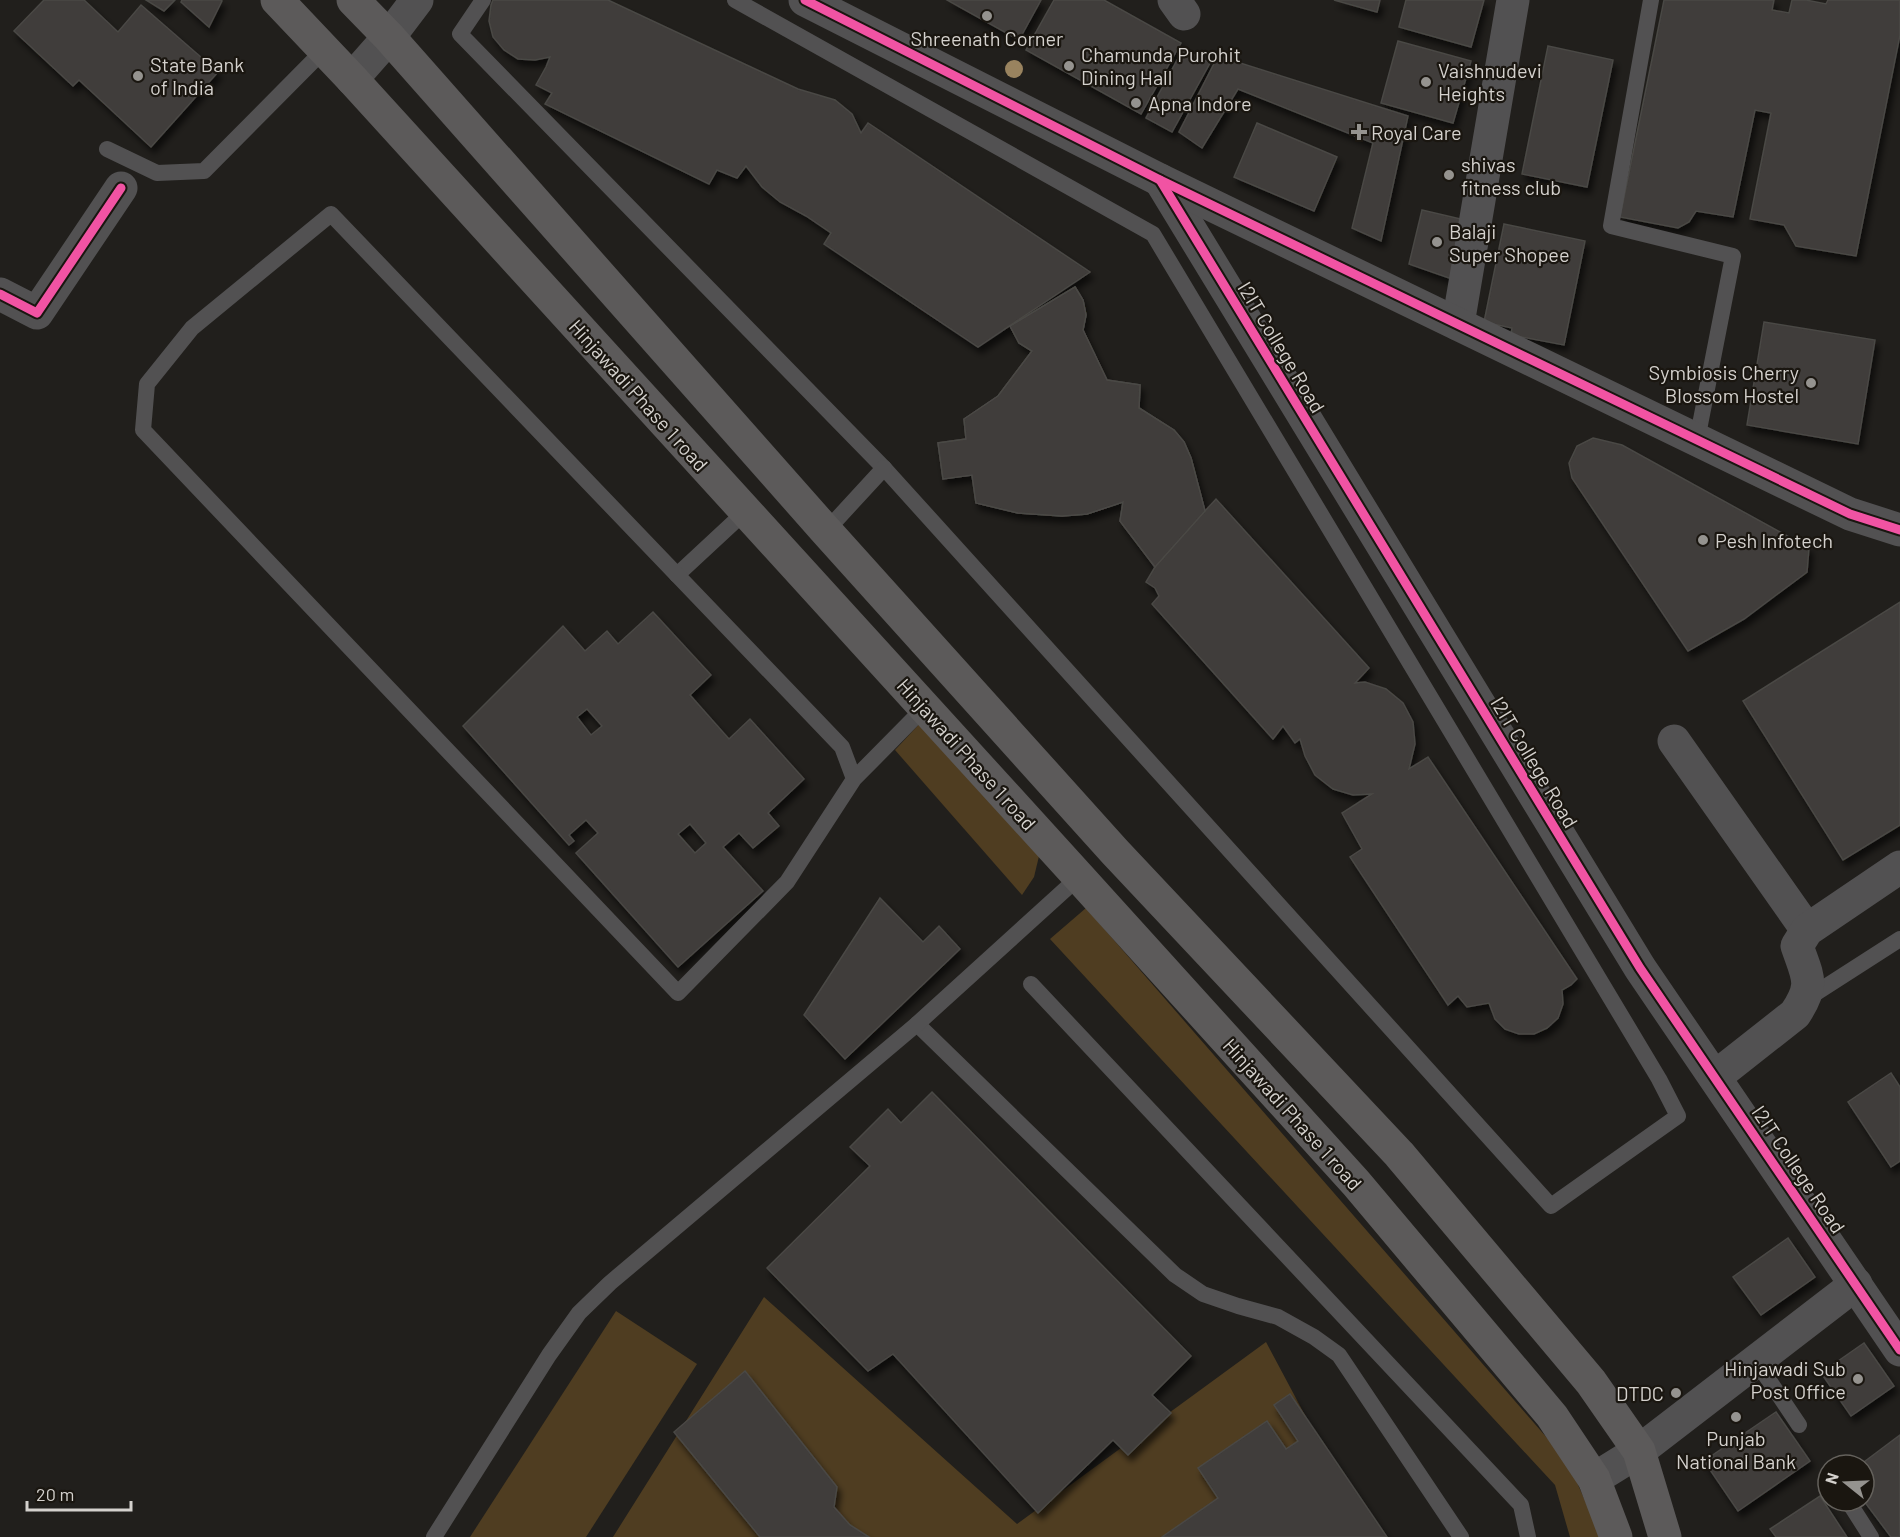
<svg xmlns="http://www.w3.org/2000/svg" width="1900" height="1537" font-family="Barlow,sans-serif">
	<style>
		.green { fill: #4f3d21 }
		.building { fill: #3f3c3a; stroke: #4a4845; stroke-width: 1.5; fill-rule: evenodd; filter: url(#shadow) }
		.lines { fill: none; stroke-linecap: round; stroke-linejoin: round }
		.service { stroke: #525152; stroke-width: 16 }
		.minor { stroke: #525152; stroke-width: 33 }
		.tertiary { stroke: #525152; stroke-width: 33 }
		.primary { stroke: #5c5a5a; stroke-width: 33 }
		.cycleway-casing { stroke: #1a1610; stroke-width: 13 }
		.cycleway { stroke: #f153a3; stroke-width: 9 }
		.tree { fill: #99835f }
		.poi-dot { fill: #95938f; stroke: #1a1610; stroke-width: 2 }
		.labels { text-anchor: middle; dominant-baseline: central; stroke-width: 4.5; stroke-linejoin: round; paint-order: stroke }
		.poi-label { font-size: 20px; fill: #d4d1cd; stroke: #1a1610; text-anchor: start }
		.street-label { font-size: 20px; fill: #d4d1cd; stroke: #1a1610 }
	</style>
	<defs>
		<filter id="shadow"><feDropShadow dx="3.5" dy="6" stdDeviation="3" flood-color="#0009"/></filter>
	</defs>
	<rect width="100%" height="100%" fill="#211f1c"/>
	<g class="green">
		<polygon points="924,719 1040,852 1034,877 1022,895 895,750"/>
		<polygon points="1086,908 1568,1462 1601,1537 1570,1537 1555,1485 1050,939"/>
		<polygon points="764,1297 1017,1524 1266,1342 1370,1537 613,1537"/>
		<polygon points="616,1311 697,1364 586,1537 470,1537"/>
	</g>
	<g class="building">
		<polygon points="44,0 84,0 118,32 141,5 218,72 151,147 79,80 73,86 14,31"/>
		<polygon points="146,0 175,0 164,11"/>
		<polygon points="182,0 221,0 222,1 209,27 181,2"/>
		<polygon points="493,0 608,0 798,89 835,100 852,114 861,133 868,123 1090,272 978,347 824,244 831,233 806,216 780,202 762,187 746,166 737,178 717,170 709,184 545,104 552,93 536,85 546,67 550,57 535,60 518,59 504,50 493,37 489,21 491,5"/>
		<polygon points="947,0 1041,0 1019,40"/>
		<polygon points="1054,0 1104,0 1181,43 1141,114 1026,50"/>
		<polygon points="1334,0 1380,0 1377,12"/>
		<polygon points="1406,0 1484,0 1471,47 1399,27"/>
		<polygon points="1664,0 1774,0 1772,10 1789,13 1792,0 1806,0 1826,4 1828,0 1900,0 1900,35 1856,256 1796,246 1784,225 1750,219 1771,113 1755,110 1733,217 1696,211 1689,222 1678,228 1620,217"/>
		<polygon points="1398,41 1471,61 1453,123 1381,103"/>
		<polygon points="1548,46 1613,60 1587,187 1522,174"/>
		<polygon points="1183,49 1210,63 1172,132 1146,118"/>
		<polygon points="1218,56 1408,116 1381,241 1352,228 1373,143 1238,89 1202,148 1179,132"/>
		<polygon points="1257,123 1337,157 1314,211 1234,177"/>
		<polygon points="1422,210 1465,220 1452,279 1409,264"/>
		<polygon points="1504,224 1585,241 1564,345 1511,335 1512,328 1484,322"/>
		<polygon points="1075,287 1083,300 1086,315 1083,330 1107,380 1140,385 1139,408 1174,430 1184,442 1191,458 1205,511 1216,499 1369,668 1355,683 1365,682 1386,689 1403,703 1413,722 1415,744 1409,769 1428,757 1577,979 1571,985 1562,990 1563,1004 1558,1018 1547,1028 1534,1034 1519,1034 1505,1029 1495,1019 1489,1003 1467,1007 1458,996 1448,1005 1350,857 1362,849 1342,813 1372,794 1353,795 1333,789 1315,775 1305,756 1300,739 1295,743 1283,726 1273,739 1152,604 1159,596 1155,588 1146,582 1155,567 1120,521 1123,502 1087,514 1062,516 1018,513 976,503 972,475 943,479 938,443 966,439 964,419 998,396 1032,351 1019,343 1010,326"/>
		<polygon points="1075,287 1083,300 1086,315 1083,330 1107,380 1140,385 1139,408 1174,430 1184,442 1191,458 1205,511 1155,567 1120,521 1123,502 1087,514 1062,516 1018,513 976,503 972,475 943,479 938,443 966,439 964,419 998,396 1032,351 1019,343 1010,326"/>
		<polygon points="1764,322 1875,340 1858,444 1747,425"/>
		<polygon points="1593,438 1622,445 1809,548 1807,572 1744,619 1688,651 1572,478 1569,463 1577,446"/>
		<polygon points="1900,602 1900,825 1843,860 1743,701"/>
		<path d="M653 612 711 675 690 695 729 739 750 719 804 779 768 813 779 826 753 848 739 833 723 847 763 891 678 967 576 853 598 833 586 820 569 835 574 841 569 845 463 726 563 626 585 651 607 631 618 644ZM587 709 602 726 591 735 577 717ZM690 824 706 843 695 853 678 834Z"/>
		<polygon points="880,898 923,942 939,926 960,949 845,1059 804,1015"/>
		<polygon points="1891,1073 1900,1087 1900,1161 1891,1167 1848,1102"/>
		<polygon points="932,1092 1191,1356 1152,1395 1171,1413 1128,1455 1113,1440 1038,1513 893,1354 868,1371 767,1268 870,1166 850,1147 888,1109 901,1123"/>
		<polygon points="1788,1238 1815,1277 1761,1315 1733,1277"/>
		<polygon points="1864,1343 1894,1386 1851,1416 1821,1373"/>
		<polygon points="745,1371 837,1487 834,1507 850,1525 869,1537 760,1537 674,1432"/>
		<polygon points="1290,1394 1387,1537 1162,1537 1218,1498 1198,1468 1267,1421 1286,1449 1298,1441 1274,1405"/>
		<polygon points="1776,1412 1810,1461 1738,1511 1704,1461"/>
		<polygon points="1900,1435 1900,1537 1891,1537 1864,1501 1864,1465 1860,1465"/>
		<polygon points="1820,1496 1847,1537 1776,1537 1770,1529"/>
	</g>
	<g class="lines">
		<g class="service">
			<polyline points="483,0 460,34 884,468 1551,1206 1678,1116 1659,1079 1153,234 735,0"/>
			<polyline points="1651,0 1611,226 1733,256 1697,440"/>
			<polyline points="107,149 157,173 204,171 324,50"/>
			<polyline points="826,531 884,468"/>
			<polyline points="677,575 746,511"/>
			<polyline points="854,779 842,747 331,214 192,328 147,384 143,430 678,993 787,882 854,779 925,707"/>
			<polyline points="1031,984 1521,1505 1528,1537"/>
			<polyline points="1805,1000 1900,939"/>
			<polyline points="917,1024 1175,1275 1203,1294 1238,1306 1278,1317 1314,1337 1339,1355 1461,1537"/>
			<polyline points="1756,1361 1799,1425"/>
			<polyline points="1848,1501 1871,1537"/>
			<polyline points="434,1537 549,1355 579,1313 610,1283 917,1024 1079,877"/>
		</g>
		<g class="minor">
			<polyline points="1174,0 1184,14"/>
			<polyline points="1160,180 1640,968 1900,1350"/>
			<polyline points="0,294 37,313 121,188"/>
			<polyline points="1458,324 1513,0"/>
			<polyline points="1674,741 1807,930"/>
			<path d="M1715 1077 1795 1014C1815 984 1808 978 1797 946L1807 930 1900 867"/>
			<polyline points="1594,1479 1639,1451 1856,1284"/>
		</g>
		<g class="tertiary">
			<polyline points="805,0 1160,180 1850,514 1900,530"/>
			<polyline points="352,79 389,37 417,0"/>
		</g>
		<g class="primary">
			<polyline points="277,0 352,79 1079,877 1356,1183 1552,1416 1594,1479 1616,1537"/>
			<polyline points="353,0 389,37 826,531 1115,852 1399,1154 1591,1382 1639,1451 1665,1537"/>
		</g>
		<g class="cycleway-casing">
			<g id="cycleway">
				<polyline points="805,0 1160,180 1850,514 1900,530"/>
				<polyline points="1160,180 1640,968 1900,1350"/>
				<polyline points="0,294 37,313 121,188"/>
			</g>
		</g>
		<use href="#cycleway" class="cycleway"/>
	</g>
	<circle class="tree" cx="1014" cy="69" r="9"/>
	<g class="poi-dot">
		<circle cx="987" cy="16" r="6"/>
		<circle cx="1069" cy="66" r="6"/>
		<circle cx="138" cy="76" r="6"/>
		<circle cx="1426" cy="82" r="6"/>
		<circle cx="1136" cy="103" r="6"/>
		<path d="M1356 123h6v6h6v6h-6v6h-6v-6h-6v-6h6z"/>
		<circle cx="1449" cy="175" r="6"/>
		<circle cx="1437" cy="242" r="6"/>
		<circle cx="1811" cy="383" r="6"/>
		<circle cx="1703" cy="540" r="6"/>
		<circle cx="1858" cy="1379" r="6"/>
		<circle cx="1676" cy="1393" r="6"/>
		<circle cx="1736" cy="1417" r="6"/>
	</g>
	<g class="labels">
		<g class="poi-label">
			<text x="987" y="38" text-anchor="middle">Shreenath Corner</text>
			<text x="1081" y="54">Chamunda Purohit<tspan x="1081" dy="23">Dining Hall</tspan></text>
			<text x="150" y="64">State Bank<tspan x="150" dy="23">of India</tspan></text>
			<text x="1438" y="70">Vaishnudevi<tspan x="1438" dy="23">Heights</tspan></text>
			<text x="1148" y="103">Apna Indore</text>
			<text x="1371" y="132">Royal Care</text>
			<text x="1461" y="164">shivas<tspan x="1461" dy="23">fitness club</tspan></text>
			<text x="1449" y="231">Balaji<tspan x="1449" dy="23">Super Shopee</tspan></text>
			<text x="1799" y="372" text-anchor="end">Symbiosis Cherry<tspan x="1799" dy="23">Blossom Hostel</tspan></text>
			<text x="1715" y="540">Pesh Infotech</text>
			<text x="1846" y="1368" text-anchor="end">Hinjawadi Sub<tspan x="1846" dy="23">Post Office</tspan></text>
			<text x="1664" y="1393" text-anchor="end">DTDC</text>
			<text x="1736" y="1438" text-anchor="middle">Punjab<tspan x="1736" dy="23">National Bank</tspan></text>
		</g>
		<g class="street-label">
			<text transform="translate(1282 347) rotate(59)">I2IT College Road</text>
			<text transform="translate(639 395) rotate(48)">Hinjawadi Phase 1 road</text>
			<text transform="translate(967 754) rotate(48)">Hinjawadi Phase 1 road</text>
			<text transform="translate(1535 762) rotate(59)">I2IT College Road</text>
			<text transform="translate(1293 1114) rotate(48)">Hinjawadi Phase 1 road</text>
			<text transform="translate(1799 1169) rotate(56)">I2IT College Road</text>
		</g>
	</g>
	<g transform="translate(1846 1483) rotate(288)"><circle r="28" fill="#1a1610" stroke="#64615c" stroke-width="1.5"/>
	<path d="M0-4.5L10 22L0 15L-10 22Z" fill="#95938f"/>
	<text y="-9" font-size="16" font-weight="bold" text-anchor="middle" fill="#d4d1cd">N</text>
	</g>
	<path d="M27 1501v9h104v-9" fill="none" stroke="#d4d1cd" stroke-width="3"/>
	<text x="36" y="1501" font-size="18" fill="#d4d1cd" stroke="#1a1610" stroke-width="4.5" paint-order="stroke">20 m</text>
</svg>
